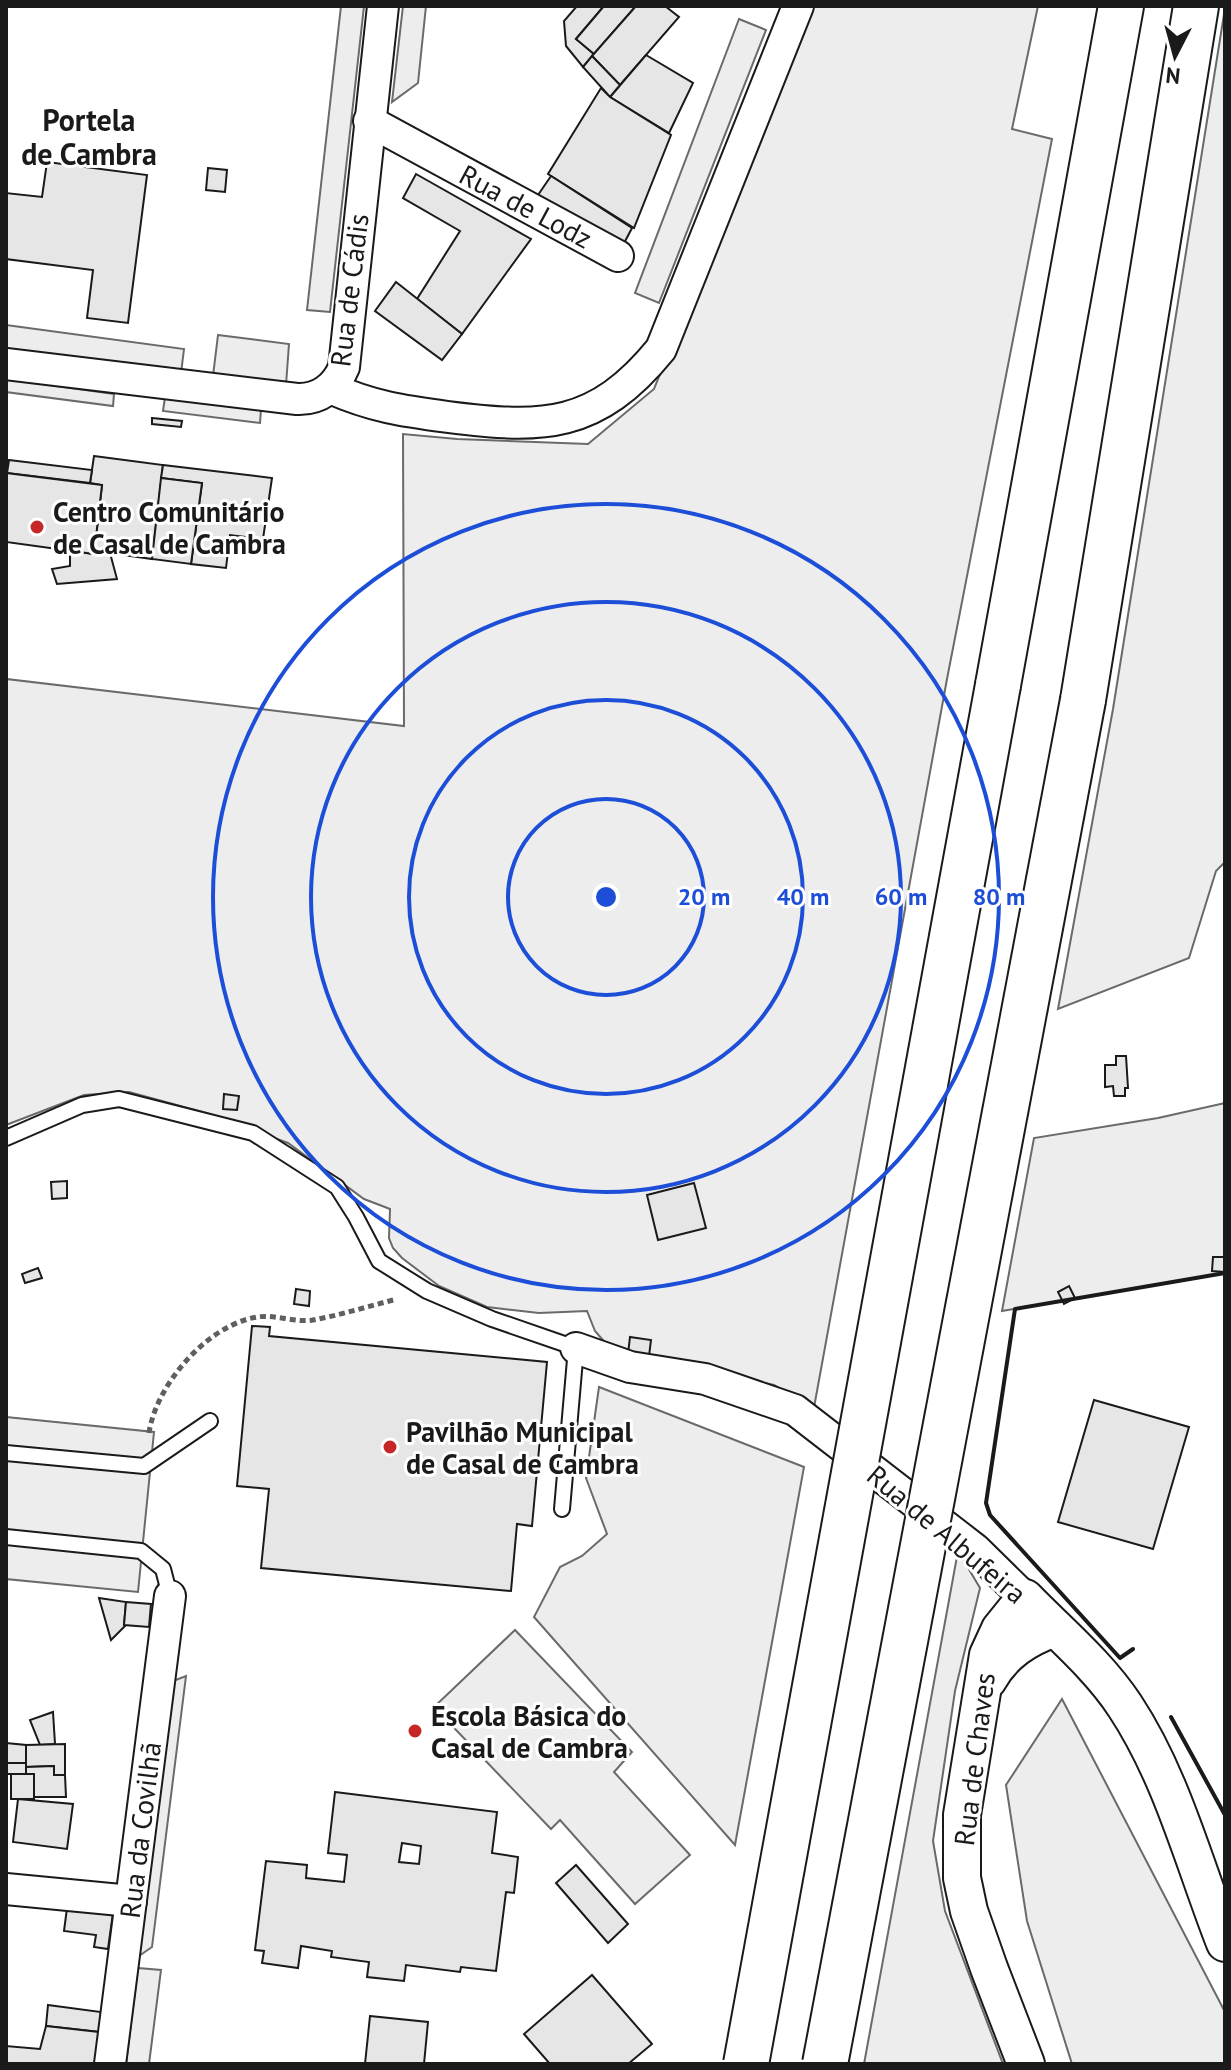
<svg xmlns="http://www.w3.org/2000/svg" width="1231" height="2070" font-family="'PT Sans',sans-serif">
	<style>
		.built { fill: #ededed; stroke: #6a6a6a; stroke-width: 2 }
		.building { fill: #e6e6e6; stroke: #1a1a1a; stroke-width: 2; fill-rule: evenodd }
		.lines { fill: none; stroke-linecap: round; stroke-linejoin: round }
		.service-casing { stroke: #1a1a1a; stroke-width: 18 }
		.minor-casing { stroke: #1a1a1a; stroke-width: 34 }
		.tertiary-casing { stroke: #1a1a1a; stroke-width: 40 }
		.motorway-casing { stroke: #1a1a1a; stroke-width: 48 }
		.path { stroke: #5f5f5f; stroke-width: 5; stroke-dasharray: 6 4; stroke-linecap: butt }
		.service { stroke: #fff; stroke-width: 14 }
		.minor { stroke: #fff; stroke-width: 30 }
		.tertiary { stroke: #fff; stroke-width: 36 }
		.motorway { stroke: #fff; stroke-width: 44 }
		.motorway-bridge-casing { stroke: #1a1a1a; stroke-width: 48; stroke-linecap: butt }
		.motorway-bridge { stroke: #fff; stroke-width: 44 }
		.wall { stroke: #1a1a1a; stroke-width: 4 }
		.ring { fill: none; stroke: #1d4ed8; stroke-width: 4 }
		.poi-dot { fill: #c62828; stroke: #fff; stroke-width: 3 }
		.labels { text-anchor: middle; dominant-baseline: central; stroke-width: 6; stroke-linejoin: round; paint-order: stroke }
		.street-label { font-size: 28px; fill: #1a1a1a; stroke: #fff }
		.poi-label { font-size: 28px; font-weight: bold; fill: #1a1a1a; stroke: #fff; text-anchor: start }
		.neighbourhood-label { font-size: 30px; font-weight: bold; fill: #1a1a1a; stroke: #fff }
		.centre { fill: #1d4ed8; stroke: #fff; stroke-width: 4 }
		.ring-label { font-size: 24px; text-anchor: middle; font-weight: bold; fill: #1d4ed8; stroke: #fff; stroke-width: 6; stroke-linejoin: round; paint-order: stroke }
	</style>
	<rect width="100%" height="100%" fill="#fff"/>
	<g class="built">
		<polygon points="341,6 364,6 330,312 307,310"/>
		<polygon points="403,6 426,6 418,83 392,102"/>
		<polygon points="810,6 1038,6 1012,129 1052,139 947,679 813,1413 797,1398 774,1385 608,1346 595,1331 587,1311 539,1313 487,1307 439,1286 402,1258 393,1248 389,1238 390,1209 364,1199 288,1143 206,1113 129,1092 84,1095 6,1125 6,679 404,726 403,434 457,439 588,444 654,389"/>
		<polygon points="1225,8 1225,862 1216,871 1189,958 1058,1009 1113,709"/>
		<polygon points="739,19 766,30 659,303 635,293"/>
		<polygon points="6,325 184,349 181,373 6,349"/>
		<polygon points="218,335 289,344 286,385 213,376"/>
		<polygon points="6,379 114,394 113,406 6,392"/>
		<polygon points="165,397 261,409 260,423 163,411"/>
		<polygon points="1225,1103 1225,1273 1002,1311 1034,1138 1158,1118"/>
		<polygon points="599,1387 804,1467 735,1845 534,1617 560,1567 582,1556 607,1534 586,1478"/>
		<polygon points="6,1417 154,1432 138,1592 6,1579"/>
		<polygon points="958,1551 980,1588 955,1691 933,1841 945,1911 1003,2064 864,2064"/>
		<polygon points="515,1630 632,1752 614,1772 690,1855 635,1904 560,1820 551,1829 434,1707"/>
		<polygon points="186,1676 152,1947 139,1956 173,1681"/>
		<polygon points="1062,1699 1225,2012 1225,2064 1072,2064 1027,1921 1006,1785"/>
		<polygon points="138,1968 161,1970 149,2064 126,2064"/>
	</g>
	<g class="building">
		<polygon points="577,6 604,6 576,39 594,54 583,67 566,46 564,21"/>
		<polygon points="604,6 636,6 594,54 576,39"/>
		<polygon points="636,6 665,6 679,17 620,85 592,56"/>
		<polygon points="646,55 693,83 669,133 610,97"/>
		<polygon points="592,56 620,85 610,97 583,67"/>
		<polygon points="601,88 610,97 671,135 634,228 548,174"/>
		<polygon points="47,162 147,175 128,323 87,318 93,270 6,259 6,193 42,197"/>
		<polygon points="208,168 227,170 225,192 206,190"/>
		<polygon points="416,174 531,239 462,334 417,299 460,231 403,198"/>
		<polygon points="551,176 632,228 622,247 536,198"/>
		<polygon points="396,282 462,334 442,360 375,311"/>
		<polygon points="152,418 182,421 181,427 152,424"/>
		<polygon points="94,456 163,465 152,559 110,553 117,579 57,584 52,569 70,566 70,550 94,554 102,485 90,483"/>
		<polygon points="9,460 92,470 90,483 7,473"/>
		<polygon points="163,465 272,478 263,539 230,535 226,568 191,564 202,483 161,478"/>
		<polygon points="6,473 102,485 94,554 6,542"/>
		<polygon points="161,478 202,483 191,564 152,559"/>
		<polygon points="1116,1056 1126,1056 1128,1088 1125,1088 1125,1096 1114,1096 1113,1086 1105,1087 1105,1065 1116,1065"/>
		<polygon points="224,1094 239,1096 237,1110 223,1109"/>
		<polygon points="67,1181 67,1198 52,1199 51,1182"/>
		<polygon points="694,1183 706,1228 658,1240 647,1195"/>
		<polygon points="1213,1257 1225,1257 1225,1272 1212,1271"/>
		<polygon points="38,1268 42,1278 25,1283 22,1274"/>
		<polygon points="1069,1286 1075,1298 1064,1304 1058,1292"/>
		<polygon points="296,1289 310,1291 309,1306 294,1304"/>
		<polygon points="252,1326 270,1327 269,1336 547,1362 532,1526 517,1524 511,1591 261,1568 269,1489 237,1486"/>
		<polygon points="630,1337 651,1340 649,1356 628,1354"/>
		<polygon points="1094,1400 1189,1427 1153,1549 1058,1522"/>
		<polygon points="99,1598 126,1602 124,1625 126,1625 111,1640"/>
		<polygon points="126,1602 151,1604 149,1627 124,1625"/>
		<polygon points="53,1712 55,1744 40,1745 30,1720"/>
		<polygon points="6,1743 26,1745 26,1763 6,1763"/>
		<polygon points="65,1744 65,1775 54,1775 54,1766 26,1767 26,1745"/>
		<rect x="6" y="1763" width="20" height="11"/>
		<polygon points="54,1766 54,1775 65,1775 66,1797 34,1797 34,1774 26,1774 26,1767"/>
		<rect x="11" y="1774" width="23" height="25"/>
		<path d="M335 1792 497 1812 492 1853 518 1857 514 1893 506 1892 496 1971 461 1967 460 1972 406 1965 404 1981 367 1977 369 1962 331 1957 332 1951 301 1946 298 1968 262 1963 264 1951 255 1950 266 1861 307 1865 306 1878 344 1882 347 1855 328 1853ZM402 1843 421 1846 419 1864 399 1862Z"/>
		<polygon points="18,1799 73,1804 67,1849 13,1842"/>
		<polygon points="576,1865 628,1924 608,1943 556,1883"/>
		<polygon points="67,1908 113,1913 108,1949 94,1947 96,1935 64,1931"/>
		<polygon points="592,1975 652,2044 628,2064 550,2064 524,2034"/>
		<polygon points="48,2005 101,2012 99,2032 46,2026"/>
		<polygon points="370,2016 428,2022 424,2064 365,2064"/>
		<polygon points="46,2026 99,2032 95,2064 6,2064 6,2046 40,2049"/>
	</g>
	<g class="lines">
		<g class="service-casing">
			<g id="service">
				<polyline points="6,1138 82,1105 119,1099 253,1133 337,1187 356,1217 379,1261 427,1291 492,1319 576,1348 562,1509"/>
				<polyline points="6,1453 144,1466 210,1421"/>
				<polyline points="6,1537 141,1551 163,1569 170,1596"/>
			</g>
		</g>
		<g class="minor-casing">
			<g id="minor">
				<polyline points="369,121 618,256"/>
				<path d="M6 364 297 399C319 400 336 387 344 367L383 6"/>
				<path d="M330 388C373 407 403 411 448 417 543 429 596 429 661 349L798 6"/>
				<polyline points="576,1348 630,1367 705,1379 795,1410 975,1549 1025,1598"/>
				<polyline points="6,1889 131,1901"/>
				<polyline points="110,2064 170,1596"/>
			</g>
		</g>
		<g class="tertiary-casing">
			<g id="tertiary">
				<path d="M988 1680C1003 1653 1026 1638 1055 1628"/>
				<path d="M1026 2064 989 1968 969 1911 962 1878V1815L988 1655 1000 1629 1025 1598C1058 1632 1098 1665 1125 1706 1172 1777 1194 1864 1225 1943"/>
			</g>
		</g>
		<g class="motorway-casing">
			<g id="motorway">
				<polyline points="998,685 1121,6"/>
				<polyline points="1083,700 1196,6"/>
			</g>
		</g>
		<path class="path" d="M149 1433C156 1385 207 1325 257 1317 275 1314 295 1323 313 1320 341 1315 369 1306 397 1299"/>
		<use href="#service" class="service"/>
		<use href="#minor" class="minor"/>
		<use href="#tertiary" class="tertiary"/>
		<use href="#motorway" class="motorway"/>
		<g class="motorway-bridge-casing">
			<g id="motorway-bridge">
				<polyline points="746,2064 998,685"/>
				<polyline points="825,2064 1083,700"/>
			</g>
		</g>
		<use href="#motorway-bridge" class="motorway-bridge"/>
		<g class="wall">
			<polyline points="1133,1649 1120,1658 990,1515 986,1503 1015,1309 1225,1273"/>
			<polyline points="1171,1717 1225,1815"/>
		</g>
	</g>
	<g class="ring">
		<circle cx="606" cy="897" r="98"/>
		<circle cx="606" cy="897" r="197"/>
		<circle cx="606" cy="897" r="295"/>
		<circle cx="606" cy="897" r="393"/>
	</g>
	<g class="poi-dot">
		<circle cx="37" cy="527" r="8"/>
		<circle cx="390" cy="1447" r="8"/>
		<circle cx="415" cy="1731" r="8"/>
	</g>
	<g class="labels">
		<g class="street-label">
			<text transform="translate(526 206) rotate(28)">Rua de Lodz</text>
			<text transform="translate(349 290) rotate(-83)">Rua de Cádis</text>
			<text transform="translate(947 1534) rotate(40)">Rua de Albufeira</text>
			<text transform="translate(974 1759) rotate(-83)">Rua de Chaves</text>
			<text transform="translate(140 1830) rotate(-83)">Rua da Covilhã</text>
		</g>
		<g class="poi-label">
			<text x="53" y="511">Centro Comunitário<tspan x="53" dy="32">de Casal de Cambra</tspan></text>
			<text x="406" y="1431">Pavilhão Municipal<tspan x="406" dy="32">de Casal de Cambra</tspan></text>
			<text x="431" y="1715">Escola Básica do<tspan x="431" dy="32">Casal de Cambra</tspan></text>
		</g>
		<g class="neighbourhood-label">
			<text x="89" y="119">Portela<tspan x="89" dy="34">de Cambra</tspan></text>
		</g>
	</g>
	<circle cx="606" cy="897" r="12" class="centre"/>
	<g class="ring-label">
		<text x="704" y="905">20 m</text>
		<text x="803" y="905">40 m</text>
		<text x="901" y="905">60 m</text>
		<text x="999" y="905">80 m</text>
	</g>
	<rect width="1231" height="2070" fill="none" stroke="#1a1a1a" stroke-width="16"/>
	<g transform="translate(1175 56) rotate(186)" stroke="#ffffff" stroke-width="6" paint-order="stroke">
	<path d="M0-6L14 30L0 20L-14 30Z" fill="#1a1a1a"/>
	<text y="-12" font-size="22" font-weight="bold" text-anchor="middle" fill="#1a1a1a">N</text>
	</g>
</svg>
